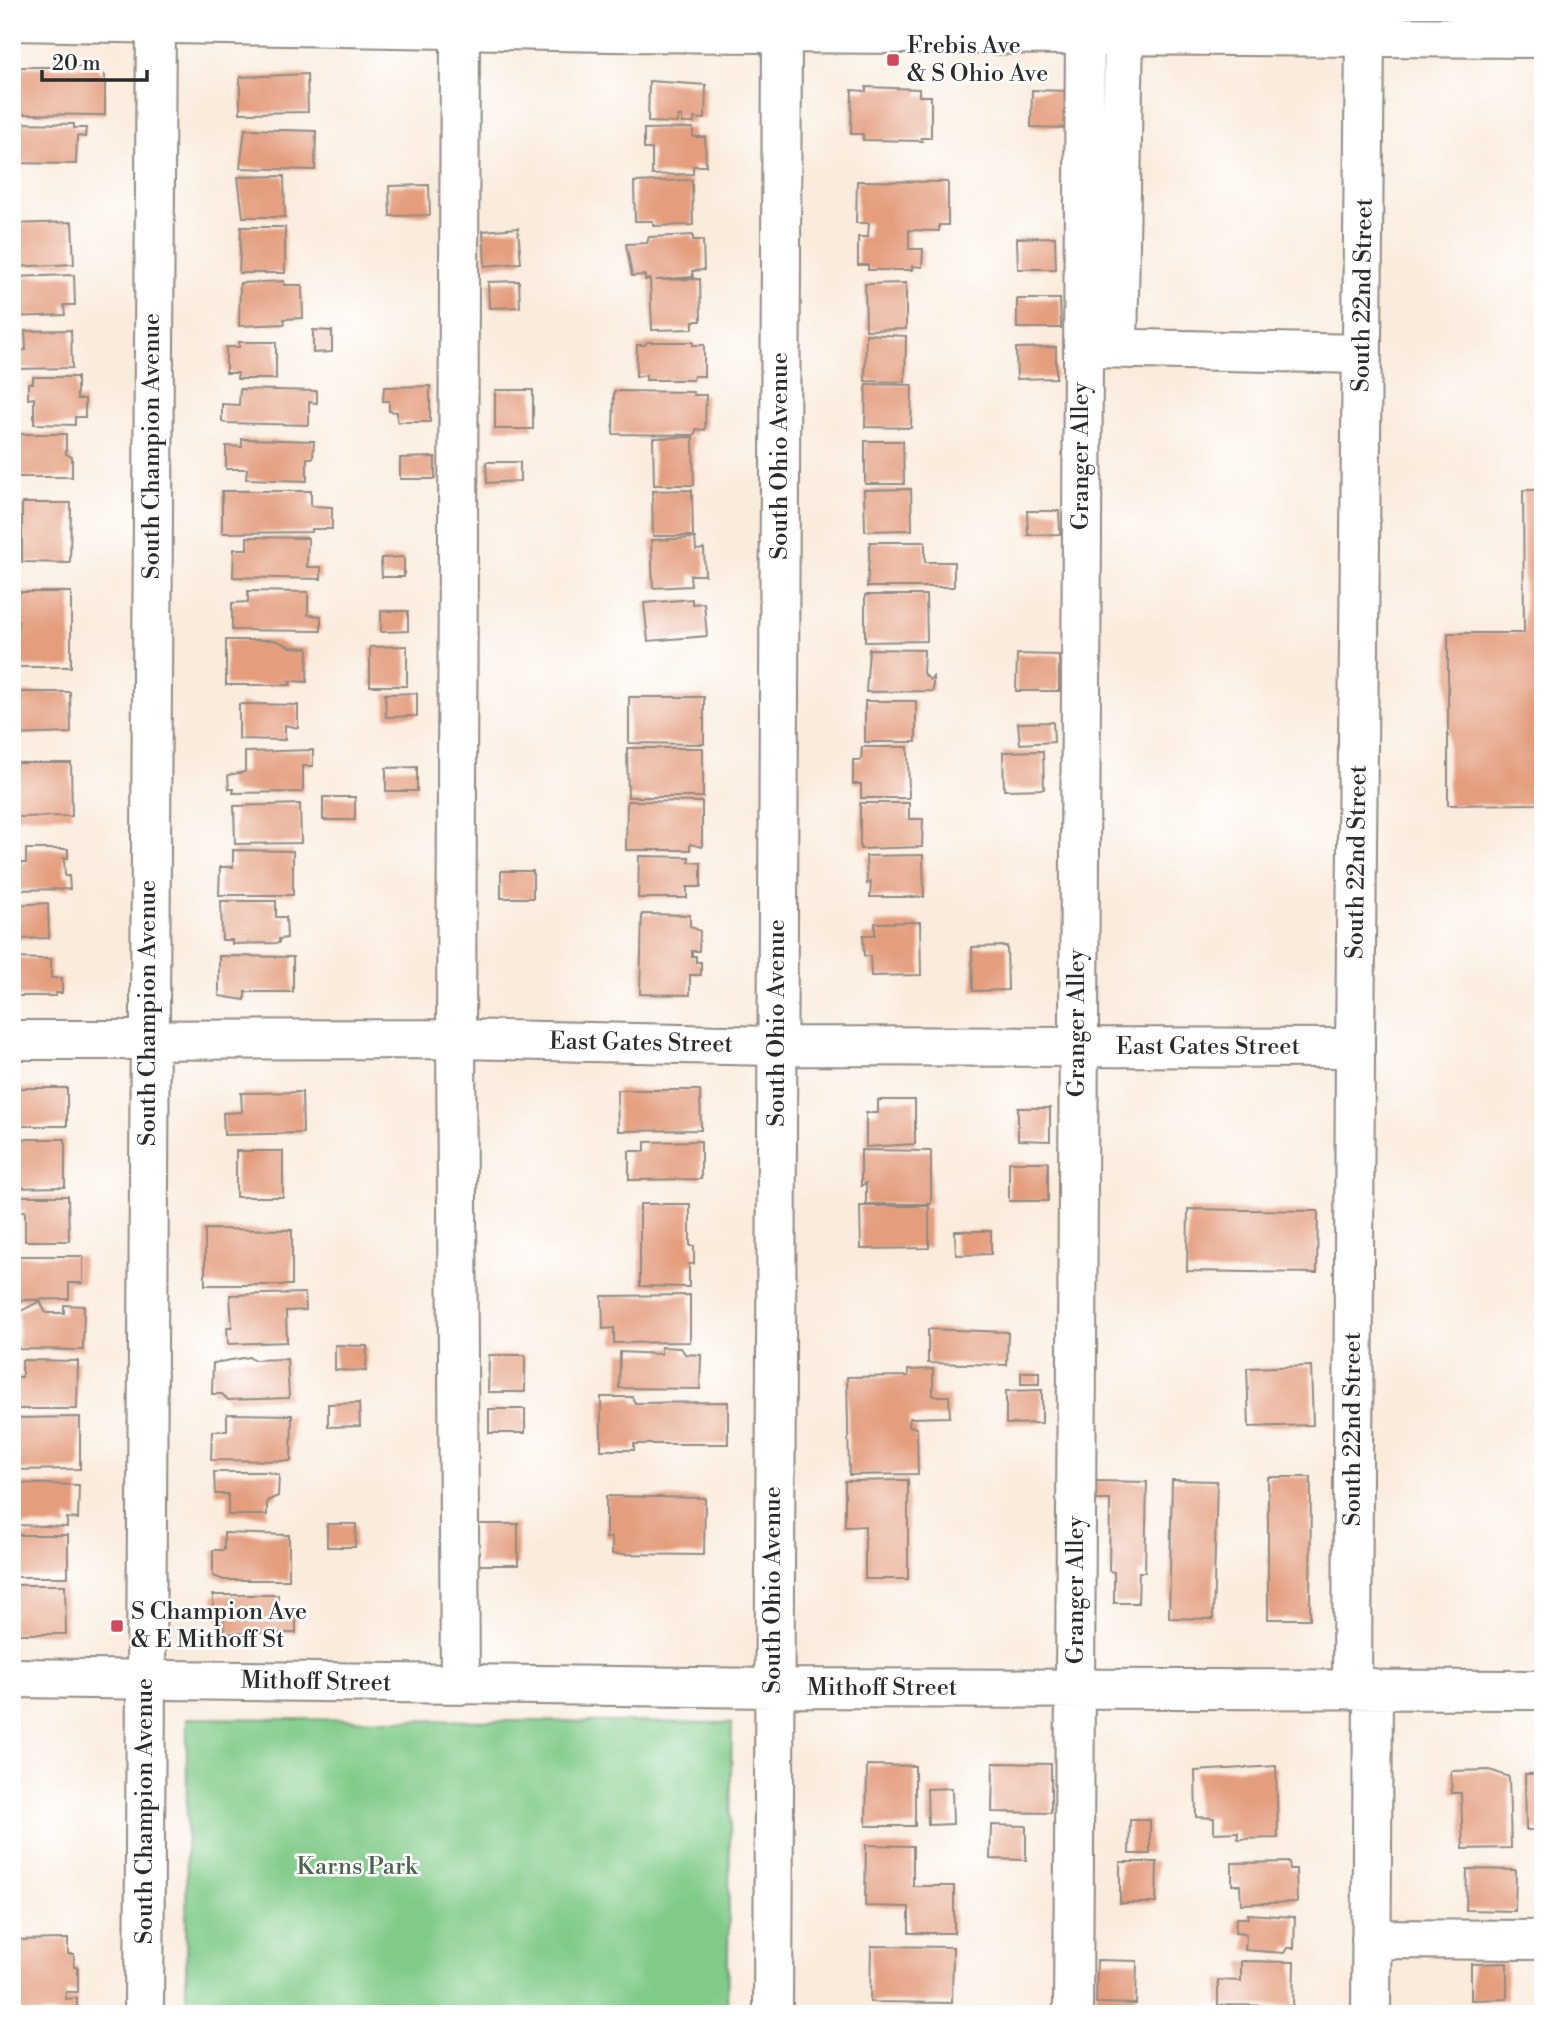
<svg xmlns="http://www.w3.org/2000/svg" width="1555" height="2026" font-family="'Libre Bodoni',serif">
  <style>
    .green { fill: #80cb88; stroke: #567b5a; stroke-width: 2 }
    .building { fill: #e49e7e }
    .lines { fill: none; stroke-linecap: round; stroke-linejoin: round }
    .minor-casing { stroke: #928c84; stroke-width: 42 }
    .major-casing { stroke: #928c84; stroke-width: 42 }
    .minor { stroke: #fff; stroke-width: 38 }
    .major { stroke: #fff; stroke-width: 38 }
    .poi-dot { fill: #d1495b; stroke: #fff; stroke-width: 2.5 }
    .labels { text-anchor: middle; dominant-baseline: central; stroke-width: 5; stroke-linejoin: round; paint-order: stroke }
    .poi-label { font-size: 24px; fill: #2b2b2b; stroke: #fff; text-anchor: start }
    .street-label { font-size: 24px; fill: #2b2b2b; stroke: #fff }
    .park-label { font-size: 24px; fill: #49634c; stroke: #fff }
  </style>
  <rect width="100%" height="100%" fill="#fff"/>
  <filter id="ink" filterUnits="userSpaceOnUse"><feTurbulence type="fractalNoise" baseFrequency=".0143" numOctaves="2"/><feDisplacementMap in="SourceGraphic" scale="14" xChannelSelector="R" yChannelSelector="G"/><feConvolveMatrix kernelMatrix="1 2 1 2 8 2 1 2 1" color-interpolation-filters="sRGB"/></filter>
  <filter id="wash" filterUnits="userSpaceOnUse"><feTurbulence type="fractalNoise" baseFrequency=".00686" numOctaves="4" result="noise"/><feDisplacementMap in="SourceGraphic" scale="28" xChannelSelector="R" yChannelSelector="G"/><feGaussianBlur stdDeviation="1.57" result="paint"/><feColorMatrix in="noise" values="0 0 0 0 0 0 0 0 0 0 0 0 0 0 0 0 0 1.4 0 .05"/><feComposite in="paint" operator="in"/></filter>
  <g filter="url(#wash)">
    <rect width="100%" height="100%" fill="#faecdd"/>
    <path class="green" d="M187,1718L732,1723L727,2014H186Z"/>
    <g id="blocks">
      <path class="building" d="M12,67H96L105,76V115L12,114Z
        M307,74L308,112L240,113V77Z
        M649,81L706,85L705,119L694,118V123H682V116L678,117V123L648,122Z
        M866,87L919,89V96H931V138H921L922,141L863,140V134H851L852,90L866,91Z
        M1032,90L1069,91V128L1031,127Z
        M12,123L74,124V128H86L85,137L77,136L76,164L12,163Z
        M693,128V137H705L706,166H693V174L652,175V149H644V129Z
        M245,129L316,131L315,170L240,168Z
        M284,176L285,217H243L238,177Z
        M692,180L693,225L653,226V221H635L634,182Z
        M857,181L948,182V225H939V231L909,230V249H923L922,267L912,266V270H868V265H858V237H868L869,223H856Z
        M429,185L430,215L390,216L389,186Z
        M72,222L74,264L12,267V224Z
        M241,227H285V273H239Z
        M518,228L521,263L485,266L483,231Z
        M693,235V240H703L704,270L692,271L693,277L656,280L700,279L701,321H693V329L652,330L650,279L645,280V275L632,276L626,244L647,243L649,237Z
        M1055,237L1056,269H1018L1017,238Z
        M74,275L75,305H64L65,315L12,317V277Z
        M284,281V285H302L303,318L284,319L285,324L239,326L240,283Z
        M519,281L520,307L489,308L488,282Z
        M906,283V329L866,330L865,284Z
        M1017,299H1060L1061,328H1017Z
        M71,330L72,368L16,369L15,350H26L25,331Z
        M313,330L332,331V352L313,353Z
        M866,334L906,336L905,382L865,381Z
        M239,342H276V379H237L238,373H226V347H239Z
        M647,342H693V345H704V376H694L693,380H646V375L636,377L637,345H645Z
        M1056,347V378L1017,379L1016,348Z
        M33,377H77V399H85V417H75V425L34,424V398L28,399V383H33Z
        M866,384L912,385L911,428L865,427Z
        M430,386V422H397V412L389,411V401H383L384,387Z
        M240,389L317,391V403L309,402V425L226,423L222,421V404L239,405Z
        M495,390H533V429H495Z
        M614,391L693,392L694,395H706L705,430L696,429L695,435L613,434Z
        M12,434H66V454L72,457V477H12Z
        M693,437L694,485H654L653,438Z
        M242,439L314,441L313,458H307V481L246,479L247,469H226V446L242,447Z
        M865,441H903L904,484H865Z
        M435,457V479H400V458Z
        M486,462H520V481L487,483Z
        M911,489L912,530L865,531L864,490Z
        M692,490L693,536H653L652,491Z
        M1523,490H1543V804L1448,805V633H1524Z
        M222,491H311V506L332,507V529H312V532L222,533Z
        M22,503H71L70,563L22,562Z
        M1027,511H1059L1060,534L1028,535Z
        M247,537L308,538L307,567H321V579L233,577L234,549H247Z
        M695,538L696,550L704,549L705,575H690L691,586L653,588L651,540Z
        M870,542H925V562H954V587H867Z
        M404,557V577H382L381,558Z
        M248,591L308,592V615L321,616V631L232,630V603L248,602Z
        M12,592H71V667H17L18,621H12Z
        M865,595H926L927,641L865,642Z
        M692,599V604L704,603L707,636L648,641L644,603Z
        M381,611H408V631L381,632Z
        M226,640H275L291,647L308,648L307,682L289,681L291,685H226Z
        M407,646V686H370V647Z
        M869,649L924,650L923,673L930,680L933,677V691L866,692Z
        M1017,654L1059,655V691H1016Z
        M12,692H70L71,733L12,735Z
        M417,693V716L386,717L385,694Z
        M629,697H704V744L629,743Z
        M865,701H916V742H865Z
        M239,704L298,705V728L285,725V740L239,739Z
        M1053,722L1054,742L1020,744L1018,723Z
        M862,747H908L909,798H861V784H853V760H861Z
        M627,748H703V797H628Z
        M313,750V766H303V792L233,793L234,789H229L228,775L245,772V752Z
        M1043,751L1044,789L1004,790L1003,752Z
        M12,763H71L72,816L13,817Z
        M417,767V791H386V768Z
        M323,797H355V820H323Z
        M627,801L702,802V847L690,844V850H626Z
        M860,803H909V819H923L922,847L860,849Z
        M300,804L301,843L235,844L234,806Z
        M26,849H68V858H64L65,876H69L70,889L12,890V863H26Z
        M233,850L293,851V895H219L220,867H233Z
        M923,855L924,897H870L871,882L867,884L866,856Z
        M639,856L689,857V862L701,863V887H687V898H638Z
        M501,871H533V898H501Z
        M221,901H276V917H286L287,938L279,939V943L232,944V940H222Z
        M48,903L49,938L12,939V905Z
        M642,914L690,915V926L700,931L699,951H692V956H696V962H701V975H690V995L640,994Z
        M920,922L921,975L871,976L870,956H864L863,935H875V923Z
        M1007,946L1008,990L973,991L972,947Z
        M219,956L293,957V992H245V1000L219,996Z
        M12,958L51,959V978H62V993H56V996H12Z
        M12,1088H67V1126H13Z
        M617,1090H700L701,1130L618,1131Z
        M302,1092L303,1133L224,1135L223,1113L242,1112L241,1093Z
        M878,1100H915V1144L866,1147V1113H878Z
        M1018,1108H1050V1141L1018,1140Z
        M12,1139H65V1187L12,1188Z
        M701,1141V1179L629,1180V1151H645V1142Z
        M861,1150L931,1151V1204H866V1183L861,1186Z
        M236,1151H283V1197H236Z
        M1009,1162H1048V1201H1009Z
        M14,1196H68L69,1241H25V1211H14Z
        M640,1204H690V1246H694V1264H689V1287L640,1286Z
        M860,1206H929V1248L861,1249Z
        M1188,1209L1318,1211L1317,1273L1187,1271Z
        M205,1229L292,1230V1285H205Z
        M955,1231H991V1254L956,1255Z
        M12,1256H83V1283H69V1299L12,1300Z
        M305,1293L306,1310L286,1311L287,1342L228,1344L227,1327H232L230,1295Z
        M690,1295V1342L614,1343V1328L603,1329L602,1296Z
        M40,1301L46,1313H64V1305L84,1306L83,1350L18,1349L19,1312Z
        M928,1329L1008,1332L1007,1365L928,1363Z
        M335,1345L367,1346L366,1371L335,1370Z
        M661,1347L681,1348L685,1354L701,1355L700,1389L619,1388L620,1352L661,1354Z
        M489,1355H525V1392H488Z
        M249,1357L253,1360L287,1359L289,1398L228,1400L222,1394H212L213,1363Z
        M22,1360L78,1361L77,1409H12V1377H22Z
        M1311,1366L1313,1425L1249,1427L1247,1368Z
        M933,1369V1396H949L950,1417L910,1418L909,1426L917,1428L918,1474L849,1475L847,1377L908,1376V1370Z
        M1021,1372H1039V1384H1021Z
        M1042,1390V1423L1006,1424V1391Z
        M601,1397H632L635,1403L728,1402V1444H634V1450H601Z
        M359,1403L360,1426L328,1427V1404Z
        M489,1409H525V1433H489Z
        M227,1414L292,1415L291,1461L211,1460L212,1431H227Z
        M80,1417V1469L12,1470V1418Z
        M214,1472H267L279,1475L278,1496L267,1501V1515H228V1494H215Z
        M1268,1477H1311L1310,1619H1268Z
        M908,1480V1579H865V1526L845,1527V1481Z
        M1172,1480L1217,1481L1213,1619L1169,1618Z
        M1094,1481L1147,1482L1145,1572H1139L1138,1603H1114V1572L1109,1571L1110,1500H1093Z
        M12,1483L79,1485L78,1519L67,1518V1527L19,1525L20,1503H12Z
        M606,1496L705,1498L704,1555L612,1554V1538H606Z
        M327,1524H356L355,1547H327Z
        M478,1524H518V1565H478Z
        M224,1533L289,1535V1580H224L213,1576V1550H224Z
        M12,1535H68V1577H13Z
        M12,1585H65L66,1634H12Z
        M213,1595H278V1614L296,1613V1633H224L223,1611L213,1619Z
        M1538,1754H1543V1830H1526L1525,1774H1538Z
        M993,1763L1051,1764V1813L992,1812Z
        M867,1765L915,1766V1826H866Z
        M1276,1766L1278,1838L1238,1839V1832L1214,1833V1818L1196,1817L1195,1771Z
        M1490,1770L1509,1777L1511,1848L1463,1849L1461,1793H1452L1451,1771Z
        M952,1788L953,1824L928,1825L927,1789Z
        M1130,1820H1150V1854H1129Z
        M991,1825L1026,1826V1860L990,1859Z
        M866,1845L913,1846V1886H954V1933H909V1907L865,1906Z
        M1120,1862H1157L1156,1903H1120Z
        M1289,1862L1290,1869H1296L1297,1902L1241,1904L1240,1885H1232V1863Z
        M1467,1869L1516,1870L1515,1911L1466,1910Z
        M1248,1914L1295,1917L1294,1948H1287L1284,1953L1245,1950L1246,1934L1235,1933L1236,1918H1248Z
        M68,1939V1954H74V1967H78V1992H66V1999L77,1998V2014H12V1940Z
        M871,1946L953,1947L952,2003L870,2002Z
        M1097,1960L1137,1961L1136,2004L1096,2003Z
        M1241,1961L1294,1962L1293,2006L1218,2005V1980L1241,1981Z
        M1507,1963V1999L1471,2000V1964Z"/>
    </g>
  </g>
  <g filter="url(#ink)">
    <use href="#blocks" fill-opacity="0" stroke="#928c84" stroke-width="2"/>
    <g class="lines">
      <defs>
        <path id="minor" d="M1095,348L1362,354
          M1118,348L1124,33
          M12,1040L456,1039L777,1046L1355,1048
          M12,1678L773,1688L1543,1690
          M460,1685L456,1039L460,29
          M1352,1689L1355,1048L1365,35
          M1371,1939L1543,1940
          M144,2014L156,12
          M773,2014L782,31
          M1073,2014L1085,33
          M1371,2014L1373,1688"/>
        <path id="major" d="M12,21L611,32L1543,38"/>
      </defs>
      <use href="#minor" class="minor-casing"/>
      <use href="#major" class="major-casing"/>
      <use href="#minor" class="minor"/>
      <use href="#major" class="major"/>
    </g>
  </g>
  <g class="poi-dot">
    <rect x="886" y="53" width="14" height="14" rx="3.5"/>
    <rect x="110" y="1619" width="14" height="14" rx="3.5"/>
  </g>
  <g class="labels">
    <g class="poi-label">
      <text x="907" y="46">Frebis Ave<tspan x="907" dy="28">&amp; S Ohio Ave</tspan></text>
      <text x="131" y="1612">S Champion Ave<tspan x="131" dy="28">&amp; E Mithoff St</tspan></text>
    </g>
    <g class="street-label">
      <text transform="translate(1363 295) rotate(-89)">South 22nd Street</text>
      <text transform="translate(152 446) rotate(-90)">South Champion Avenue</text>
      <text transform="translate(780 456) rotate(-90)">South Ohio Avenue</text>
      <text transform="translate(1081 456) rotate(-90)">Granger Alley</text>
      <text transform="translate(1357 862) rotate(-89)">South 22nd Street</text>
      <text transform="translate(148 1013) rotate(-90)">South Champion Avenue</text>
      <text transform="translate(777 1023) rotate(-90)">South Ohio Avenue</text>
      <text transform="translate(1077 1023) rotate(-90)">Granger Alley</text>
      <text transform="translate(641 1043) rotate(1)">East Gates Street</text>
      <text x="1208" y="1047">East Gates Street</text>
      <text transform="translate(1353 1429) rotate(-90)">South 22nd Street</text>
      <text transform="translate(773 1590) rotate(-90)">South Ohio Avenue</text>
      <text transform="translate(1076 1590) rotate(-90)">Granger Alley</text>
      <text transform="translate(316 1682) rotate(1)">Mithoff Street</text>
      <text x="882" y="1688">Mithoff Street</text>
      <text transform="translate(145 1811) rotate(-90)">South Champion Avenue</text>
    </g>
    <g class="park-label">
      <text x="357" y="1867">Karns Park</text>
    </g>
  </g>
  <rect width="1555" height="2026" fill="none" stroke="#fff" stroke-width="42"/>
  <path d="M42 70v10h105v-10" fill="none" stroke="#2b2b2b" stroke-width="3.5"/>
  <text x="52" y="70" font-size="21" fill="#2b2b2b" stroke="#ffffff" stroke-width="5" paint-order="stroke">20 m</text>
</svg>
